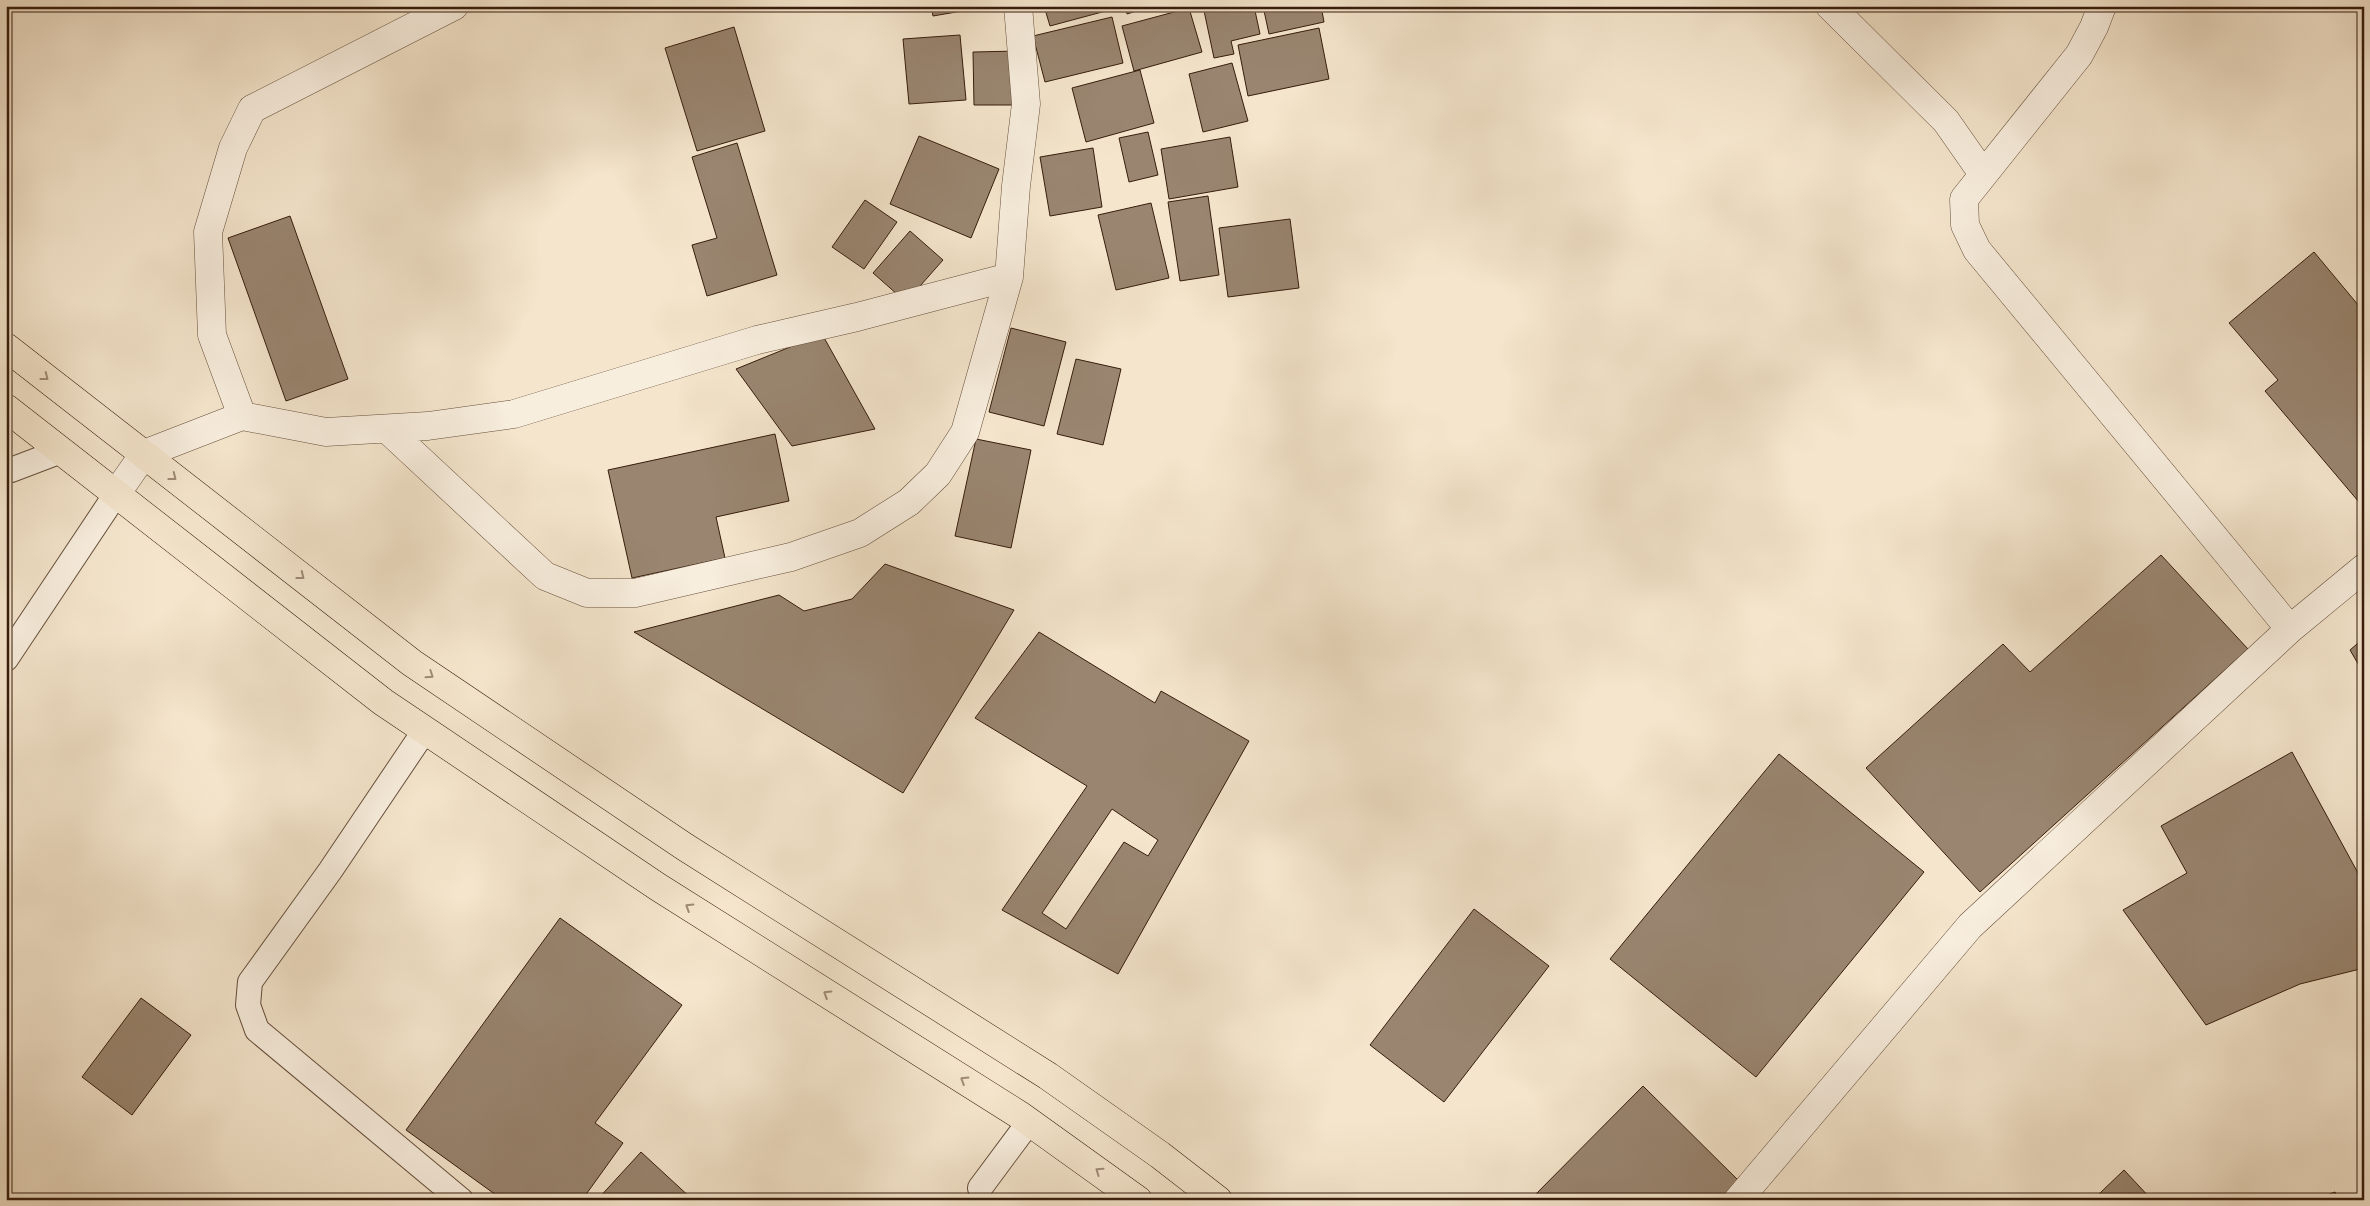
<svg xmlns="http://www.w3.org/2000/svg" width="2370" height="1206" font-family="'EB Garamond',serif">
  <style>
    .building { fill: #998570; stroke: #371d0c; fill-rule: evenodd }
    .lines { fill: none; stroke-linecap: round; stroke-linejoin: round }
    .service-casing { stroke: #664f3c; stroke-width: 26 }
    .minor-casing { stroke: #664f3c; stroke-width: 29 }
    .trunk-casing { stroke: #371d0c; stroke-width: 29 }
    .service { stroke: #f8eede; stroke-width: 24 }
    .minor { stroke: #f8eede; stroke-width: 28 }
    .trunk { stroke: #f4e5cc; stroke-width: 28 }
    .oneway { stroke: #9f8b76 }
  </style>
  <rect width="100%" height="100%" fill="#f4e5cc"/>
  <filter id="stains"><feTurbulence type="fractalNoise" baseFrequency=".004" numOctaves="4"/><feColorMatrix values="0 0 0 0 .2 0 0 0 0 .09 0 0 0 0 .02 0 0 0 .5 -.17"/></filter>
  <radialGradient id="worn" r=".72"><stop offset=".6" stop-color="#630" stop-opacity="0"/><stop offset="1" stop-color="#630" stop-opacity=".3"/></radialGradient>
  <path class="building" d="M931,6H985V7L933,16Z
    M1044,6H1116L1117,8L1050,26Z
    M1125,6H1152L1127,14Z
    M1203,6H1254L1260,34L1231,41L1234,54L1214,58Z
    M1263,6H1321L1324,22L1269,34Z
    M1189,8L1202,52L1134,71L1122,26Z
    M1112,17L1123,63L1045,82L1033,36Z
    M734,27L765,131L697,151L665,48Z
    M1319,28L1329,79L1248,96L1238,45Z
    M960,35L966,100L909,104L903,39Z
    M1018,51L1019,105H974L973,52Z
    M1232,63L1248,121L1203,132L1189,74Z
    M1140,70L1154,123L1086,142L1072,88Z
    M1148,132L1158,175L1129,182L1119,138Z
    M919,136L999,169L971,238L890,204Z
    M1230,137L1238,187L1169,199L1161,149Z
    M737,143L777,275L707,296L692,245L717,238L692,157Z
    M1093,148L1102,207L1050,216L1040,157Z
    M1208,196L1219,275L1180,281L1168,202Z
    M865,200L897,222L864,269L832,247Z
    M1151,203L1169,278L1116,290L1098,215Z
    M290,216L348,379L286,401L228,238Z
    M1290,219L1299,288L1228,297L1219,228Z
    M910,231L943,260L906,302L873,273Z
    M2314,252L2364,312V508L2265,391L2278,380L2229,323Z
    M1011,328L1066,342L1044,426L989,412Z
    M822,334L875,429L792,446L736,369Z
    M1076,359L1121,369L1103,445L1057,434Z
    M775,434L789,501L716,517L725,558L632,578L608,470Z
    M976,439L1031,450L1011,548L955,536Z
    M2161,555L2248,649L1980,892L1866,768L2003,644L2030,672Z
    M885,564L1014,610L903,793L634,632L779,595L804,611L852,599Z
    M1039,632L1155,703L1161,691L1249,741L1118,974L1002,910L1087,786L975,718ZM1112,809L1158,840L1148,856L1124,842L1066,929L1042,913Z
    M2364,638V674L2350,650Z
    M2292,752L2364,884V968L2300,984L2206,1025L2123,910L2187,873L2161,826Z
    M1779,754L1924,872L1756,1077L1610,959Z
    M1474,909L1549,966L1444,1102L1370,1045Z
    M560,918L682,1005L595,1123L623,1143L582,1200H503L406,1130Z
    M141,998L191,1035L132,1115L82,1077Z
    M1643,1086L1742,1184L1726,1200H1530Z
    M641,1152L693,1200H597Z
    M2124,1170L2152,1200H2102L2098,1195Z
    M2335,1192L2338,1200H2314Z"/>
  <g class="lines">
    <defs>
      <path id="service" d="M6,469L11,470L61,451
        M6,659L116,494
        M425,730L330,871L250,982L248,1005L257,1030L461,1200
        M980,1188L1029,1122"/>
      <path id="minor" d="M1830,6L1946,121L1983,174
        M2102,6L2094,27L2079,55L1964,199L1965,225L1977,250L2290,629
        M242,416L212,335L208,232L233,148L252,109L454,6
        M387,429L545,576L587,593H635L791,557L860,533L909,502L938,474L965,432L1009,277
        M116,494L144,454L242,416L326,432L428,426L514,414L757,340L857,317L1009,277L1016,186L1026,104L1018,6
        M1738,1200L1970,926L2290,629L2364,568"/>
      <path id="trunk" d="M6,347L412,663L685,847L1048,1076L1160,1155L1218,1200
        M6,408L383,702L658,887L1021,1116L1138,1200"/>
    </defs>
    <use href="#service" class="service-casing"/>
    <use href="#minor" class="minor-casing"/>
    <use href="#trunk" class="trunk-casing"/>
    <use href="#service" class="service"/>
    <use href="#minor" class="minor"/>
    <use href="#trunk" class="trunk"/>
  </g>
  <defs><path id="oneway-chevron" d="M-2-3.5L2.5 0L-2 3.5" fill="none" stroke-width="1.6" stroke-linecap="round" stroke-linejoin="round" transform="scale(1.25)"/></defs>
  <g class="oneway">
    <use href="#oneway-chevron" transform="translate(45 377) rotate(38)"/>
    <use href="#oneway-chevron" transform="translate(173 477) rotate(38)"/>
    <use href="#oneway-chevron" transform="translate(301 576) rotate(38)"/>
    <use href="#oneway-chevron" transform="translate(430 675) rotate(34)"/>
    <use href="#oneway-chevron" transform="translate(689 907) rotate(-148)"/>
    <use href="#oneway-chevron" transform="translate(827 994) rotate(-148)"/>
    <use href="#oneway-chevron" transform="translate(964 1080) rotate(-148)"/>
    <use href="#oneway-chevron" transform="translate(1099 1171) rotate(-145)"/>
  </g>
  <rect width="2370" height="1206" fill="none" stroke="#f4e5cc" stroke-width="25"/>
  <rect x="8" y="8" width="2355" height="1191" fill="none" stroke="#371d0c" stroke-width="2.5"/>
  <rect x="12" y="12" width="2345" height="1181" fill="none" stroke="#371d0c"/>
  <rect width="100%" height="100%" filter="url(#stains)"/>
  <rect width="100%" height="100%" fill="url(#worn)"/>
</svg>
